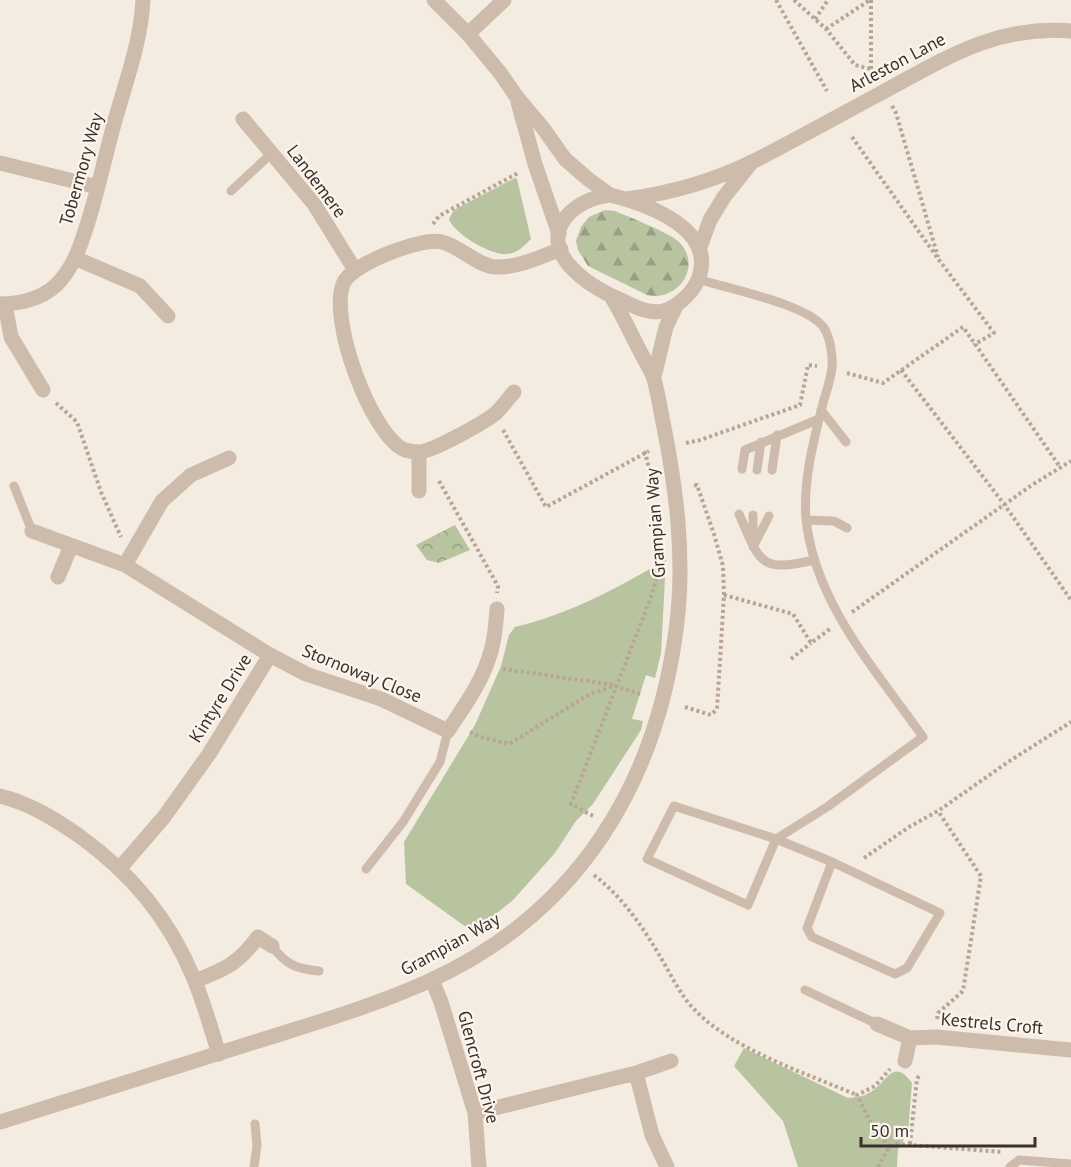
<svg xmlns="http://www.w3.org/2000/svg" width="1071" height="1167" font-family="'PT Sans',sans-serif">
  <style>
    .green { fill: #b8c4a0 }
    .forest { fill: url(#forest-firs) }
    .park { fill: url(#park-crowns) }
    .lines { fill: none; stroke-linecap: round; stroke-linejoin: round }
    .path { stroke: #b9a596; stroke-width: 4; stroke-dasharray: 3 3; stroke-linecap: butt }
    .service { stroke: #cdbbac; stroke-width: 9 }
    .minor { stroke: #cdbbac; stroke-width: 15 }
    .tertiary { stroke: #cdbbac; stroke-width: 15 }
    .labels { text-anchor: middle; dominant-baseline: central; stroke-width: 4.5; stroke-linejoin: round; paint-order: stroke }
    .street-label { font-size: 18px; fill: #3b302b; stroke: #fbf5ee }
  </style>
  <defs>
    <pattern id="forest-firs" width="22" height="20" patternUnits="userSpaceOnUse" patternTransform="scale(1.5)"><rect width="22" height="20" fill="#b8c4a0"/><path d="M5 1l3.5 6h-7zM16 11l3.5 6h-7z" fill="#97a083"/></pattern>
    <pattern id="park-crowns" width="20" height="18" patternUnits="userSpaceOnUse" patternTransform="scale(1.5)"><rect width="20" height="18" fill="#b8c4a0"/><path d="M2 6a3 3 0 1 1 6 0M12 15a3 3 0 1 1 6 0" fill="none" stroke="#97a083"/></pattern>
  </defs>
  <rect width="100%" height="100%" fill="#f4ebe1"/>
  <path class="green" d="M515,178L517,179L531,239C524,246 518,253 507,254C492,256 454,234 449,219L454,210Z
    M666,559L661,653L655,678L646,675L632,719L643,721L641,730L593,804L576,821L555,853L513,900L473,932L406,884L404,842L475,725L501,666L509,635L515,627C569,614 619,588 666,559Z
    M744,1048L848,1098C854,1097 862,1097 867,1094C886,1086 892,1055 912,1083L908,1133L898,1149L897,1167H798L783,1121L734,1066Z"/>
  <path class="forest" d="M605,210L615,211C629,217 670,233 679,242C703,266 678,302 647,295L588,266L578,250L576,241L581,227L589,217Z"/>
  <path class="park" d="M455,525L470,550L439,563L427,560L416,545Z"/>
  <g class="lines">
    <path class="path" d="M776,0L827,91
      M794,0L826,29L855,65L871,69L875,76
      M871,0V69
      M815,19L828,0
      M826,29L870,0
      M892,106L896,113L938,257
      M852,137L939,260L994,333L975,344L1060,467
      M433,224L439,216L518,173
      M901,370L1004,504L1071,600
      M847,373L883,383L963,327L975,344
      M56,403L77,422L101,492L121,537
      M503,430L546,507L649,451
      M686,443L700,440L800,405L808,365L817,366
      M645,451L651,478
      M439,481L498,586L497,593
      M724,595L793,614L811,643L830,629
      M852,612L1032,485L1071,461
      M791,659L811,643
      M503,669L615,685
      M685,707L711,715L717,709L724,595L723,566L714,534L697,485L691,486
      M470,732L481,737L509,744L590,694L615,686L640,694
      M593,816L571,804L651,597L660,568
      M864,858L909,827L938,811L1008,762L1071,722
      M594,875C621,896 641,924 658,953C669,971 678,991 692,1007C730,1049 805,1073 857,1095
      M937,1019L938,1013L963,991L981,876L938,811
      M910,1144L917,1079L920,1074
      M889,1147L870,1121L857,1095L875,1086L890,1069
      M878,1167L889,1147L898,1144L1003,1152"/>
    <path class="service" d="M231,191L272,153
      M698,279C728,289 808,304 824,328C830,337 833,356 832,367C831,380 825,395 822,407C813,443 803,482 806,519C815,604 876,670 923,737L827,807L776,839L748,905L647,859L674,806L776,839L832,862L940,913L907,968L895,974L812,937L807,928L832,862
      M821,410L846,442
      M742,469L745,450L819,419
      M757,470L761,442
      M772,470L777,435
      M14,486L32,531
      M739,514C760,562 759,573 814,560
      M806,520L834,521L847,528
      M753,542V515
      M753,547L769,516
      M366,869L403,822L440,762L448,731
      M272,946C286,965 297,969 319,971
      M805,990L877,1024
      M254,1167L257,1146L255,1124
      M1010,1167L1019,1160L1071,1164"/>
    <path class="minor" d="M468,34L504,0
      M243,119L314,204L355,270
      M0,163L98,187
      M75,258L140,286L168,316
      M0,304C19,304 41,299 55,286C63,279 72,265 76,256C93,214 102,168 114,124C125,84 141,42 143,0
      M5,304L11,337L43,390
      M514,392C508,399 502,407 496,413C485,422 432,452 419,452C415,452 409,451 405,450C371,436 327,316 344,282C354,263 422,237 442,242C461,247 476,265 495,267C518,268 540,257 561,249
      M419,452V491
      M32,531L125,565L270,655L306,674L381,699L448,731C465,705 483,681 491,651C495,638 496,623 497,609
      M125,565L162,501L191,475L229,458
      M58,577L71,546
      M0,796C29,803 53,818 78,835C131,873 169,918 194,979C204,1003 211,1029 219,1054
      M120,868L164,817L209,754L270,655
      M432,980L441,1002L475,1113L479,1167
      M195,981C225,969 238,964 258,937L272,946
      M877,1024L910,1038
      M905,1061L910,1038L936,1037L1071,1050
      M636,1073L652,1135L667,1167
      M475,1113L636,1073L671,1061"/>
    <path class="tertiary" d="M434,0L468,34L501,74L516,96L543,128L565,159L588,179L610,195
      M518,102L535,164L559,234
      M610,195C647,204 721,230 697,282C691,294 676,308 663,311C649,314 635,307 623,301C604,293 584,282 570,266C539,231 573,199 610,195Z
      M627,199C671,193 714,181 754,161C797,139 840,115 883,92C946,58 996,25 1071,31
      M699,250L710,220L724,197L751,163
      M654,377L666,327L677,304
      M0,1122C86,1095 172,1068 258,1041C315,1023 374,1006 429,981C579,913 658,782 677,622C685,555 676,487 663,422C660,408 658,393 654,379C651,369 644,360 640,351C630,332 622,314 611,296"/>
  </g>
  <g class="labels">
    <g class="street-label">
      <text transform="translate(897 62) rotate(-28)">Arleston Lane</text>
      <text transform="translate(81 169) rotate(-74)">Tobermory Way</text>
      <text transform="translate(317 181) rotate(53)">Landemere</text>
      <text transform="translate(655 523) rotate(-94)">Grampian Way</text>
      <text transform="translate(362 673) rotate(22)">Stornoway Close</text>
      <text transform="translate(220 698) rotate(-58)">Kintyre Drive</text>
      <text transform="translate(450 944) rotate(-29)">Grampian Way</text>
      <text transform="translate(992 1023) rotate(5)">Kestrels Croft</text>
      <text transform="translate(479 1067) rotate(75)">Glencroft Drive</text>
    </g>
  </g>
  <path d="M861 1137v9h174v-9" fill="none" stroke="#3b302b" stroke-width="3"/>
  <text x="870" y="1137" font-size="18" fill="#3b302b" stroke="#fbf5ee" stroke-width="4.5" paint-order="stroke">50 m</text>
</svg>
